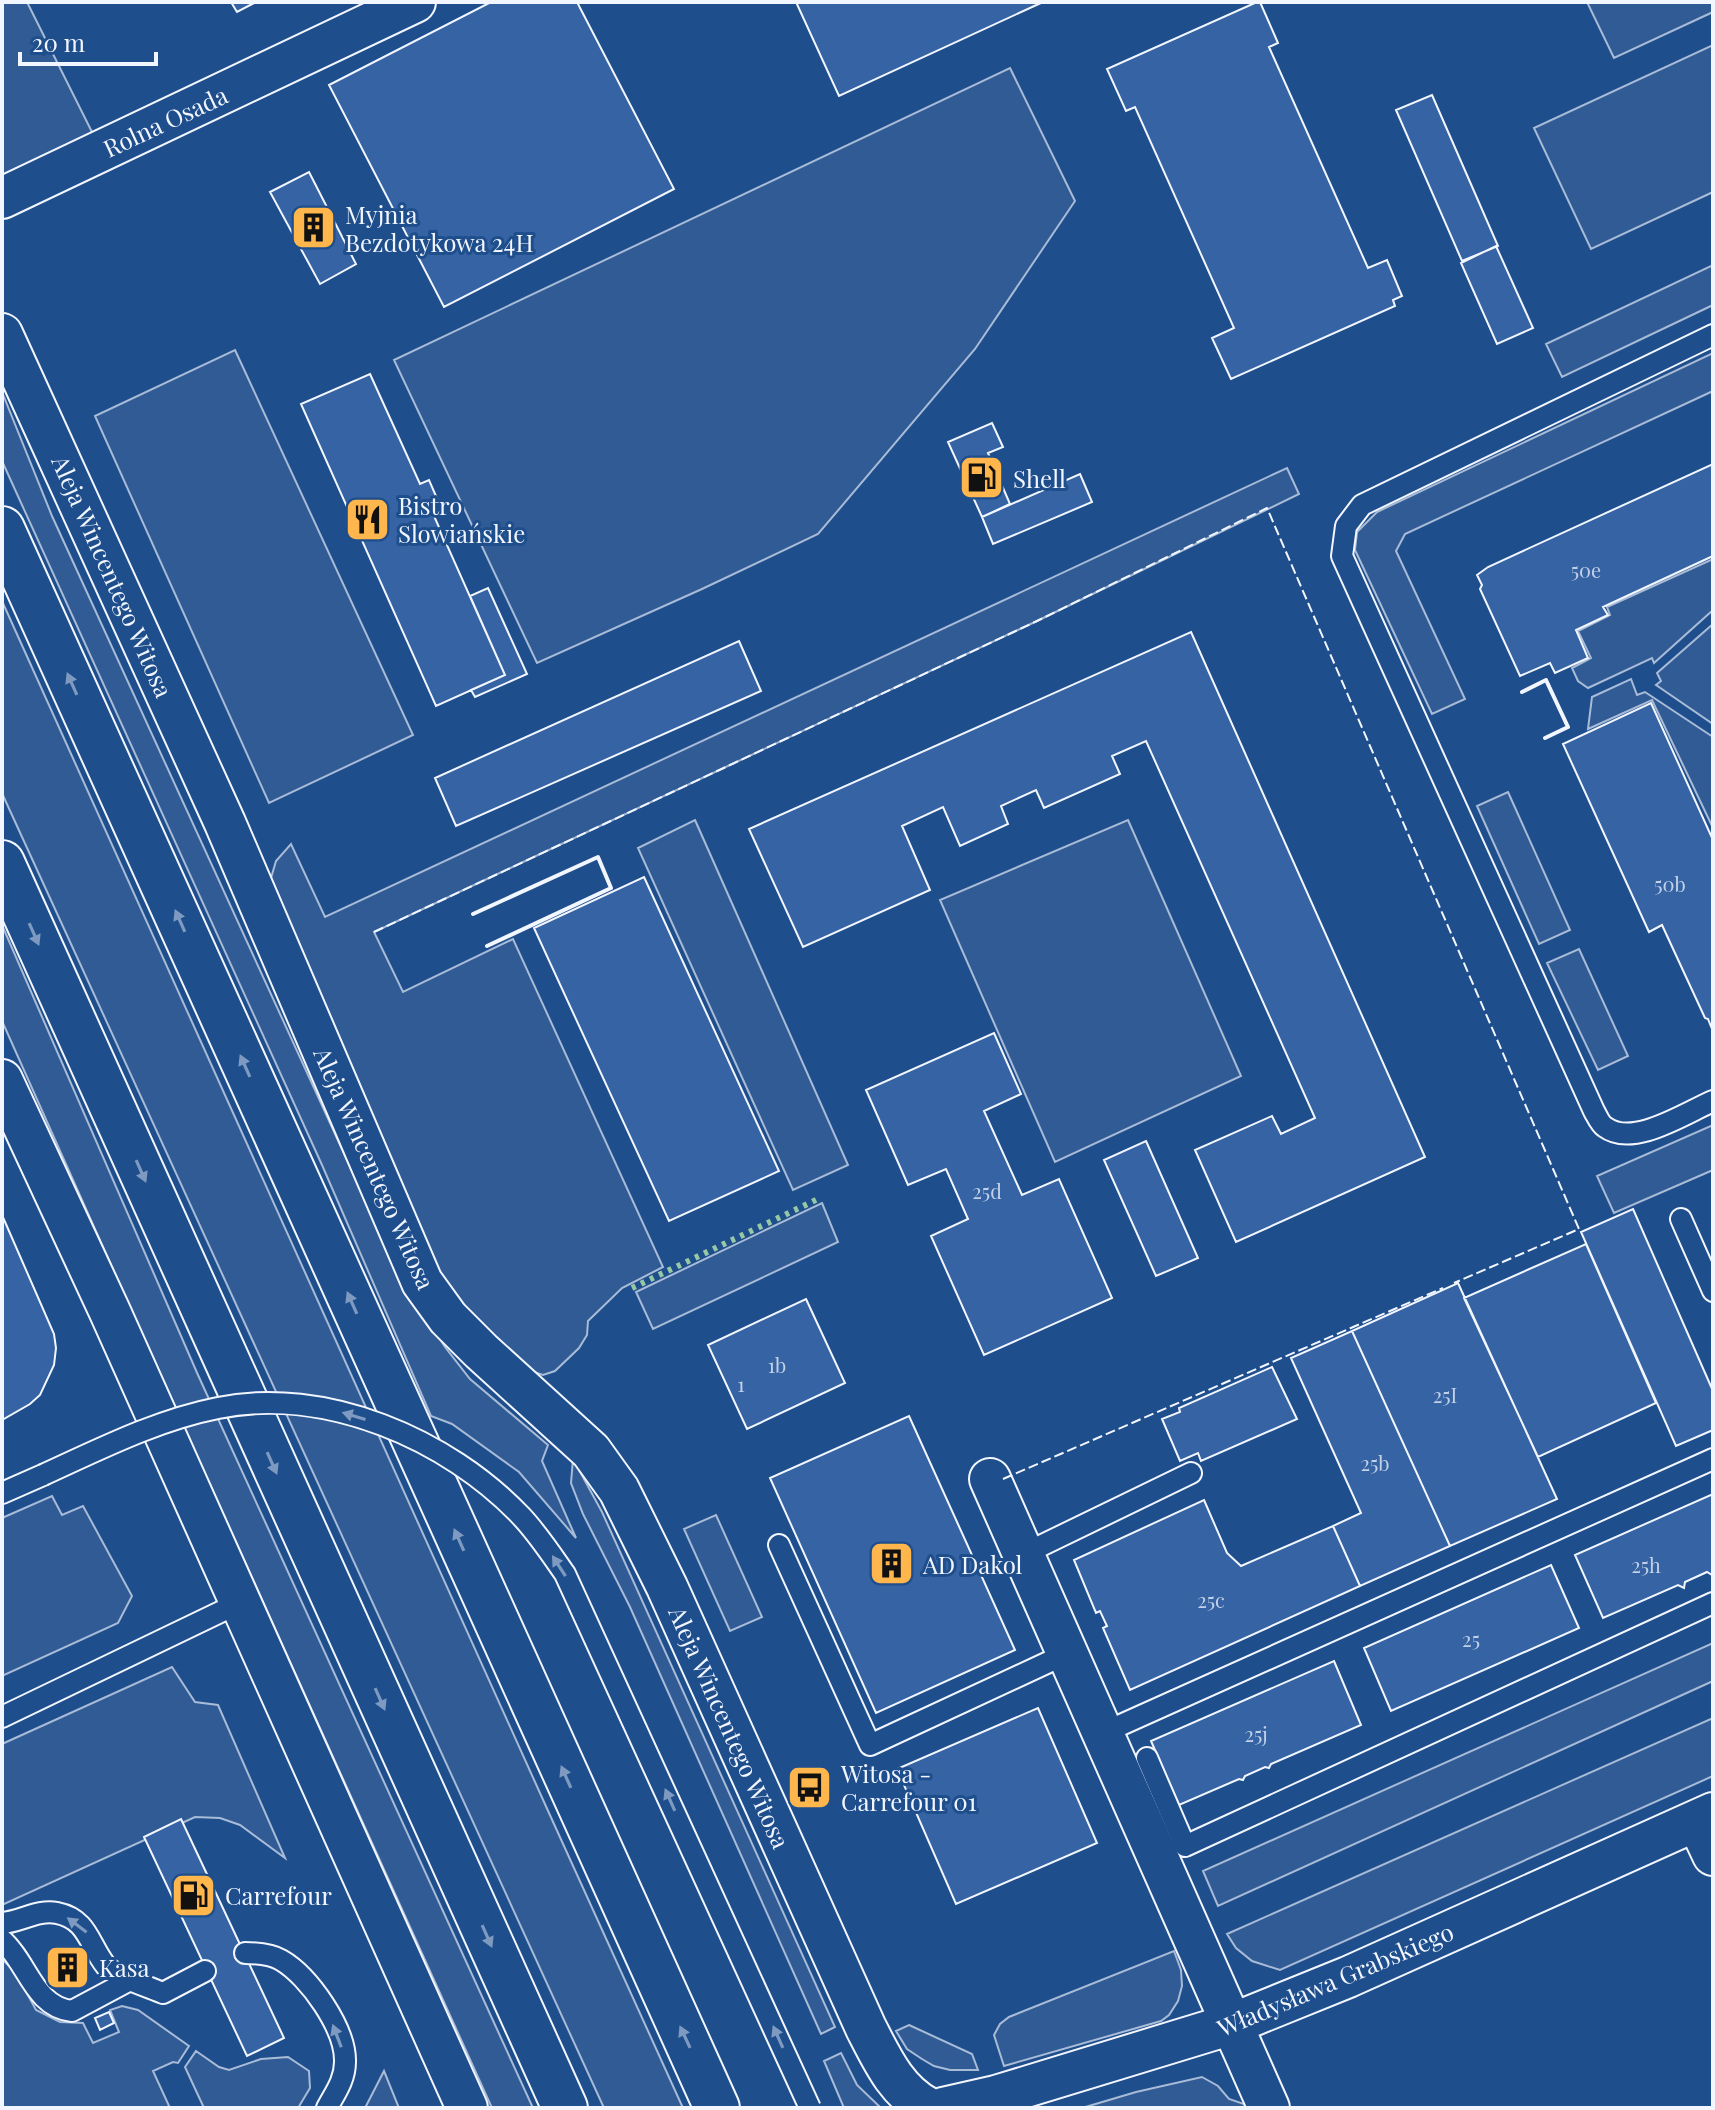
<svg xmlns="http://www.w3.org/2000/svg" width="1715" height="2110" font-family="'Playfair Display',serif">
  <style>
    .built { fill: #305b95; stroke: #a8bbd7; stroke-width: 2 }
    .building { fill: #3563a3; stroke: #f2f6ff; stroke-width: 2 }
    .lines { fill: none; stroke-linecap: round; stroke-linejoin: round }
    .lane-casing { stroke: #f2f6ff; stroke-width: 24 }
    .street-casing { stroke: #f2f6ff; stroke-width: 44 }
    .primary-casing { stroke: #f2f6ff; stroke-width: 48 }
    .lane { stroke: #1f4e8c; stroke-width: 20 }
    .street { stroke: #1f4e8c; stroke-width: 40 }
    .primary { stroke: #1f4e8c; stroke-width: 44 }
    .lane-bridge-casing { stroke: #f2f6ff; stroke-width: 24; stroke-linecap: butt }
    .lane-bridge { stroke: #1f4e8c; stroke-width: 20 }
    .hedge { stroke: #97c8a6; stroke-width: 6; stroke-dasharray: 4 6; stroke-linecap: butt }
    .fence { stroke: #f2f6ff; stroke-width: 2; stroke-dasharray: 10 4; stroke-linecap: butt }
    .wall { stroke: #f2f6ff; stroke-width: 4 }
    .oneway { fill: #7e9ac0 }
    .labels { text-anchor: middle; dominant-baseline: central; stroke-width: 6; stroke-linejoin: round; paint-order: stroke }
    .number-label { font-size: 20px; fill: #c3d1e8 }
    .street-label { font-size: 24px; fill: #f2f6ff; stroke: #1f4e8c }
    .poi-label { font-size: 24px; fill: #f2f6ff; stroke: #1f4e8c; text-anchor: start }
  </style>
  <rect width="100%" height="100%" fill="#1f4e8c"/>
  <path class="built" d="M2,2H27L96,140L2,182Z
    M1587,2H1713V12L1614,58Z
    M1713,45V192L1591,249L1534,128Z
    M1010,68L1075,201L975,349L818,534L702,589L537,663L394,360Z
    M1713,265V305L1562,377L1546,344Z
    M235,350L413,735L269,803L95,416Z
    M1713,353V391L1405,534L1396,551L1465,699L1432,714L1355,550L1357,532L1377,512Z
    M2,392L52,516L401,1278L445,1347L470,1379L548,1445L542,1461L576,1538L519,1472L452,1424L431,1416L322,1165L2,461Z
    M1287,468L1299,494L1037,621L374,932L403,992L513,939L663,1267L622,1288L588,1321L587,1335L579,1348L555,1371L543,1375L531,1371L460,1308L436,1271L271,878L276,861L291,844L325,917Z
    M1713,559V610L1654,663L1652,658L1588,688L1578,681L1572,668L1591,658L1578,631L1610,615L1607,607Z
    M2,601L549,1813L683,2108H604L6,802L2,793Z
    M1713,624V724L1656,685L1661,681L1657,673Z
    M1631,679L1637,695L1645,692L1713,737V828L1652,700L1588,729L1592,697Z
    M1508,792L1570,930L1539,944L1477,806Z
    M695,820L848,1165L793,1190L638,848Z
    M1128,820L1241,1076L1055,1162L940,900Z
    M2,925L198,1375L533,2108H492L166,1388L2,1021Z
    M1579,949L1628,1056L1598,1070L1547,963Z
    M1713,1125V1170L1614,1213L1597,1176Z
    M822,1203L838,1242L653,1329L636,1292Z
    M573,1459L602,1512L835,2027L821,2034L630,1607L583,1514L571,1483Z
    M52,1496L62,1515L83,1506L132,1596L118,1623L2,1676V1518Z
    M716,1515L762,1617L730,1631L684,1529Z
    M1713,1643V1681L1218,1906L1203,1871Z
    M172,1667L195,1702L218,1705L285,1858L240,1825L220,1818L195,1817L2,1905V1744Z
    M1713,1718V1776L1280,1970L1252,1961L1236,1948L1227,1934Z
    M1174,1951L1181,1970L1182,1986L1178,2001L1169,2015L1161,2021L1004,2066L994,2035L1000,2024L1009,2017Z
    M2,1959L16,1973L36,2010L60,2022L83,2023L93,2043L119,2032L110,2010L122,2006L138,2010L189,2046L178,2063L173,2062L153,2071L170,2108H2Z
    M909,2025L972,2054L978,2070H950L934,2066L922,2059L907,2049L896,2031Z
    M196,2051L219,2067L229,2070L261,2059L288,2057L309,2071L310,2088L298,2108H204L185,2067Z
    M841,2053L857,2085L881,2108H844L824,2061Z
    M384,2071L399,2108H365Z
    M1202,2077L1218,2086L1229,2099L1244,2104L1246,2108H1082L1136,2092Z"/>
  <path class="building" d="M231,2H256L237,12Z
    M491,2H577L674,189L444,307L329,85Z
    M796,2H1043L839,96Z
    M1257,2H1260L1278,43L1269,47L1368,268L1387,260L1402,296L1393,300L1395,306L1231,379L1212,338L1234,328L1135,107L1126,111L1107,69Z
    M1432,95L1498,246L1462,261L1396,110Z
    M309,172L356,264L320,284L270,192Z
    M1496,246L1533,328L1497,344L1461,263Z
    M370,374L420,484L429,480L439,503L430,507L505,675L436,706L301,404Z
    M992,423L1003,447L988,453L1010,504L982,517L948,442Z
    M1713,464V556L1603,607L1608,615L1576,630L1588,658L1555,673L1550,663L1520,676L1480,589L1482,585L1477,575L1488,567Z
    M1080,474L1092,502L993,544L982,517Z
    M488,588L527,674L475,697L471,690L505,675L470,596Z
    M1191,632L1425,1157L1236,1242L1195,1150L1272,1116L1281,1134L1315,1118L1146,741L1112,756L1120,774L1044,808L1036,790L1001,806L1008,824L960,846L943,807L902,826L930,890L803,947L749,829Z
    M739,641L761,691L456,826L435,778Z
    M1651,703L1713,840L1712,1029L1708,1019L1705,1018L1662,925L1649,932L1563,744Z
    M644,877L779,1171L669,1221L534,928Z
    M994,1033L1021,1094L984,1111L1022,1195L1059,1179L1112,1298L984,1355L931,1236L968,1219L946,1169L908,1185L866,1090Z
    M1146,1141L1198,1258L1156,1276L1104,1160Z
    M1633,1209L1713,1391V1430L1676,1446L1581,1232Z
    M2,1215L54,1334L56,1348L54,1365L40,1395L30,1404L2,1420Z
    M1586,1244L1656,1403L1538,1457L1464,1298Z
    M1458,1283L1557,1499L1450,1546L1352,1331Z
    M806,1299L845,1383L747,1429L708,1345Z
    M1352,1331L1450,1546L1360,1586L1333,1526L1361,1513L1291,1358Z
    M1272,1367L1297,1419L1201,1461L1198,1453L1180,1461L1162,1419L1180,1412L1179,1408Z
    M909,1416L1015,1650L876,1713L770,1478Z
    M1713,1494L1712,1575L1707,1572L1685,1582L1684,1588L1678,1585L1603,1618L1575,1555Z
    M1204,1500L1227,1553L1241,1566L1333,1526L1360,1586L1130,1690L1103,1628L1107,1626L1100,1611L1096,1613L1074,1560Z
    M1551,1565L1579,1628L1391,1711L1364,1648Z
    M1334,1661L1361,1725L1271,1764L1269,1768L1265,1767L1245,1776L1243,1780L1239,1779L1179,1805L1151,1741Z
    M1038,1708L1097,1843L956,1904L897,1769Z
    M181,1819L284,2038L247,2056L144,1837Z
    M81,1952L88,1967L57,1982L49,1967Z
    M109,2012L114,2023L100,2030L95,2018Z"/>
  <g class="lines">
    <defs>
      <path id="lane" d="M1713,335L1362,505L1346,526L1342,556L1594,1111C1597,1116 1600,1124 1605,1127C1633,1148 1685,1113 1713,1101
        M1681,1219L1713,1291
        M2,1493L43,1475
        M779,1545L870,1745L1068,1653
        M1024,1554L1191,1473
        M2,1717L239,1603
        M1103,1733L1713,1459
        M1147,1758L1185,1846L1713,1603
        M2,1923C20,1922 38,1909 57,1913C88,1919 89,1945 106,1966C115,1976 149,1987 163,1993L205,1971
        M2,1940C28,1963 34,2007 72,2011L132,1979
        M245,1953C256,1953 271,1954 281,1960C309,1976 346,2029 345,2062C345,2080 335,2093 327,2108"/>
      <path id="street" d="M2,198L415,2
        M2,334L225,823L422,1282L448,1318L481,1351L591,1451L619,1490L667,1587L866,2028C882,2059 896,2091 928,2108
        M2,1080L110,1312L467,2108
        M990,1479L1269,2108
        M1697,1821L1713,1855
        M943,2108L996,2096L1232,2024L1348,1977L1713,1813"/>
      <path id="primary" d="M2,529L717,2108
        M2,863L565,2108"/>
    </defs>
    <use href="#lane" class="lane-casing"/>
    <use href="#street" class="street-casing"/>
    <use href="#primary" class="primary-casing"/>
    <use href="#lane" class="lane"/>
    <use href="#street" class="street"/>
    <use href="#primary" class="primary"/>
    <defs>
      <path id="lane-bridge" d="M43,1475C100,1449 157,1420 218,1408C325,1386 448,1439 521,1516C538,1534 551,1554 565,1574L810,2108"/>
    </defs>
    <use href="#lane-bridge" class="lane-bridge-casing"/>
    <use href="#lane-bridge" class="lane-bridge"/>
    <path class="hedge" d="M632,1288L820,1198"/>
    <path class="fence" d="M374,932L1037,621L1267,508L1579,1229L1454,1283
      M1003,1479L1443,1288"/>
    <path class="wall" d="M1522,692L1546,680L1568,727L1545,738
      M473,914L598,857L611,888L487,946"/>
  </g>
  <defs><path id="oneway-solid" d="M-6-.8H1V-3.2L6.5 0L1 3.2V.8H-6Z" transform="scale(2)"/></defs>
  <g class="oneway">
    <use href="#oneway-solid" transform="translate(72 684) rotate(-114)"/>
    <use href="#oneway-solid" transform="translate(180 921) rotate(-114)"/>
    <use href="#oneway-solid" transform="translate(34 934) rotate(66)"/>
    <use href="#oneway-solid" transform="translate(245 1066) rotate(-114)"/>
    <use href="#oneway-solid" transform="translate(141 1171) rotate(66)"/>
    <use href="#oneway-solid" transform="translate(352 1303) rotate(-114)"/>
    <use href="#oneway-solid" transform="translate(354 1416) rotate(-163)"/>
    <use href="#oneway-solid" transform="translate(272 1463) rotate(66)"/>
    <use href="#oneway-solid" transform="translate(459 1540) rotate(-114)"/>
    <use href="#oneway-solid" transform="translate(559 1566) rotate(-123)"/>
    <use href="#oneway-solid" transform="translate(380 1699) rotate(66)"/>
    <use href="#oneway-solid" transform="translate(566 1777) rotate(-114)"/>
    <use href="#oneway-solid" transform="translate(670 1800) rotate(-114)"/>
    <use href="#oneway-solid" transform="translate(77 1925) rotate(-143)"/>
    <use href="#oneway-solid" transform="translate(487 1936) rotate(66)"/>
    <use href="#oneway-solid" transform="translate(337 2036) rotate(-111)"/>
    <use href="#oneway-solid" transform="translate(685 2037) rotate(-115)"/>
    <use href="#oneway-solid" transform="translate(778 2037) rotate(-114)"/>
  </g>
  <defs>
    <symbol id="building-square" viewBox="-11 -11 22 22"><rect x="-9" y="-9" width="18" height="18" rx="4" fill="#ffb74d" stroke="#1f4e8c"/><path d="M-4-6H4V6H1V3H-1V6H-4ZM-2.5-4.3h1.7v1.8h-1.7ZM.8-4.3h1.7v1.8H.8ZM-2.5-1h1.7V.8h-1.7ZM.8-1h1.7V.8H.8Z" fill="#111"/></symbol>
    <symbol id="fuel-square" viewBox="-11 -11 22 22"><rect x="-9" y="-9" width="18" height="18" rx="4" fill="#ffb74d" stroke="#1f4e8c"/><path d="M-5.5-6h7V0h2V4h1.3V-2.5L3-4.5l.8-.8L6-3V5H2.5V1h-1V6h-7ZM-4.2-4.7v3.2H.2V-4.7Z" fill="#111"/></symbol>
    <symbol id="restaurant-square" viewBox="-11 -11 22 22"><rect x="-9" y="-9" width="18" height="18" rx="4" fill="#ffb74d" stroke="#1f4e8c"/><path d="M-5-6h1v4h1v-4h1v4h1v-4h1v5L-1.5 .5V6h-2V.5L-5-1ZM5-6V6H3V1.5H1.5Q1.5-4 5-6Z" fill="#111"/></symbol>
    <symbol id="bus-square" viewBox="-11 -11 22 22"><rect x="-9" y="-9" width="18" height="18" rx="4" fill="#ffb74d" stroke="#1f4e8c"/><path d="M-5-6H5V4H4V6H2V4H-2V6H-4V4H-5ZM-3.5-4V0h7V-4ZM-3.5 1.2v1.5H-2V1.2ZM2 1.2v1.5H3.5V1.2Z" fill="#111"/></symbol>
  </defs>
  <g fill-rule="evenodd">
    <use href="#building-square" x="288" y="202" width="51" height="51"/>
    <use href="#fuel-square" x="956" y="452" width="51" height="51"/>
    <use href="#restaurant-square" x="342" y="494" width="51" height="51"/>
    <use href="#building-square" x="866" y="1538" width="51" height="51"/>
    <use href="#bus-square" x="784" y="1762" width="51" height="51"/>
    <use href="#fuel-square" x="168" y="1870" width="51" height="51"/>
    <use href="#building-square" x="42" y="1942" width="51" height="51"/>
  </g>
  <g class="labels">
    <g class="number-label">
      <text x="1586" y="569">50e</text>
      <text x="1670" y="883">50b</text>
      <text x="987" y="1190">25d</text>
      <text x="777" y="1364">1b</text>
      <text x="741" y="1383">1</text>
      <text x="1445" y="1394">25I</text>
      <text x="1375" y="1462">25b</text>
      <text x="1646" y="1564">25h</text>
      <text x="1211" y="1599">25c</text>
      <text x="1471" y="1638">25</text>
      <text x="1256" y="1733">25j</text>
    </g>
    <g class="street-label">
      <text transform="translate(165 121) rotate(-25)">Rolna Osada</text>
      <text transform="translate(113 576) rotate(66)">Aleja Wincentego Witosa</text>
      <text transform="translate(375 1168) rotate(66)">Aleja Wincentego Witosa</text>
      <text transform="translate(730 1727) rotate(66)">Aleja Wincentego Witosa</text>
      <text transform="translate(1335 1979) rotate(-23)">Władysława Grabskiego</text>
    </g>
    <g class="poi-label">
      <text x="345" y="214">Myjnia<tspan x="345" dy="28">Bezdotykowa 24H</tspan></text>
      <text x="1013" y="478">Shell</text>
      <text x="398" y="505">Bistro<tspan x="398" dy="28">Slowiańskie</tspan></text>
      <text x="923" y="1564">AD Dakol</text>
      <text x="841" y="1773">Witosa -<tspan x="841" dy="28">Carrefour 01</tspan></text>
      <text x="225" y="1895">Carrefour</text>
      <text x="99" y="1967">Kasa</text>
    </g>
  </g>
  <rect width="1715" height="2110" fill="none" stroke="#f2f6ff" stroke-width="8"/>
  <path d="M20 52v12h136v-12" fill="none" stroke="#f2f6ff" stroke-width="4"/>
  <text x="32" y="52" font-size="24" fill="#f2f6ff" stroke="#1f4e8c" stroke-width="6" paint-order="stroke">20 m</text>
</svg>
